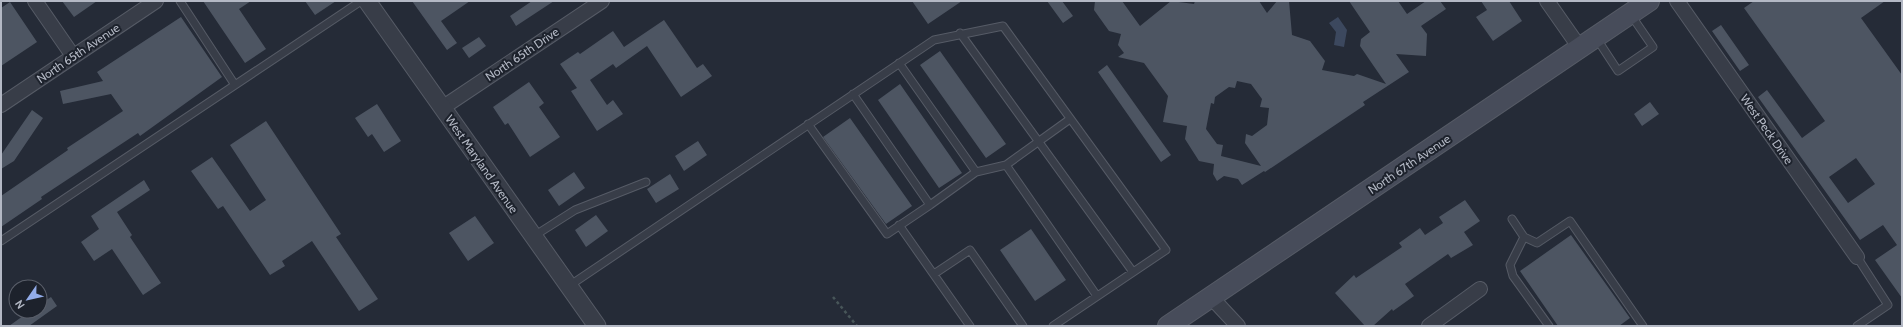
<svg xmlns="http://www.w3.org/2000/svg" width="1903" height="327" font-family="Cabin,sans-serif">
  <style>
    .water { fill: #3c485e }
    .building { fill: #4d5562; fill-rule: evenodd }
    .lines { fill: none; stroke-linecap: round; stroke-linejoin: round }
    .service-casing { stroke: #565b66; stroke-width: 9 }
    .minor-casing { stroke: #565b66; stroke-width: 16 }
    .tertiary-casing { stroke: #565b66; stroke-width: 19 }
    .secondary-casing { stroke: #565b66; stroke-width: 22 }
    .path { stroke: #485659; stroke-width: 2.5; stroke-dasharray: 3 3; stroke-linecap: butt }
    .service { stroke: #383d48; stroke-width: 7 }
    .minor { stroke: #383d48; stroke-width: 14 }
    .tertiary { stroke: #383d48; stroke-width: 17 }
    .secondary { stroke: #474c5a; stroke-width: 20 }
    .labels { text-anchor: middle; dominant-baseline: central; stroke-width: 4; stroke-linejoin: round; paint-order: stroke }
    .street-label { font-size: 12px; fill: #b3b8c4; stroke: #1d222c }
  </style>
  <rect width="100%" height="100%" fill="#252b37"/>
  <path class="water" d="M1338,17L1347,30L1344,47L1334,45L1336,32L1329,23Z"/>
  <path class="building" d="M62,1H97L74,17Z
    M203,1H251L239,9L266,49L245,63Z
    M305,1H336L315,15Z
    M412,1H470L441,21L457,43L447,50Z
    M532,1H554L516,26L510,16Z
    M912,1H962L928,24Z
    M1047,1H1062L1073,16L1063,23Z
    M1095,1H1122L1140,26L1171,1L1194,4L1195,1H1259L1267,13L1277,1H1289L1292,35L1310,41L1325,61L1322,70L1354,76L1357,74L1386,84L1360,46L1361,39L1370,32L1349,1H1398L1407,14L1426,1H1440L1446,9L1421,26L1427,34L1426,56L1396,54L1409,72L1363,102L1365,105L1265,172L1264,171L1242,185L1238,179L1224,176L1217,181L1213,174L1214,164L1199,161L1185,139L1187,126L1163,122L1168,96L1144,63L1118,57L1124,53L1118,45L1121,34L1109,31L1094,10ZM1237,81L1251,84L1262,99L1260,107L1269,108L1267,125L1252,136L1246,134L1245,143L1261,166L1221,156L1223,145L1217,144L1206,129L1211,103L1214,104L1215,97L1229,87L1235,88Z
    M1481,1H1509L1522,21L1493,41L1476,17L1487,10Z
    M1754,1H1885L1861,18L1902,75V298L1875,260L1897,245L1883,225L1860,240L1758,97L1767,90L1802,138L1825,121L1744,8ZM1856,158L1875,184L1848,203L1829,177Z
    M10,2L37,42L1,66V8Z
    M181,17L222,77L140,136L138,133L41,197L42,199L1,227V196L68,150L67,148L123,111L111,94L63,104L60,91L103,81L97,72Z
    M664,20L697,68L703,64L712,76L681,97L647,46L616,68L613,64L590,80L607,105L613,100L623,114L597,131L571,91L577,88L560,64L578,52L580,54L613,31L624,47Z
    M1721,25L1749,65L1740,71L1712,31Z
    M479,37L486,46L469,58L462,48Z
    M940,51L1006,144L986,158L920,65Z
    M1107,65L1171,155L1161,162L1098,72Z
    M529,82L544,103L539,107L560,137L530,157L508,123L505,125L493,107Z
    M900,84L962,173L939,188L878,100Z
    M1650,102L1659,114L1642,126L1634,114Z
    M377,104L401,141L384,152L372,134L368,137L355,118Z
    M32,110L43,118L14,161L1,169V155Z
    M850,118L912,206L886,224L823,137Z
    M266,121L341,234L336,237L378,299L359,311L312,241L282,261L285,266L270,275L223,206L218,209L191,171L212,157L250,211L266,200L230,145Z
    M698,141L707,155L684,171L675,156Z
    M574,172L585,188L559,206L548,190Z
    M670,174L679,189L656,203L647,189Z
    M144,180L150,190L117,212L132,235L130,237L161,283L143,295L112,249L94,261L81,242L99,229L91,216Z
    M1465,200L1480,221L1464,232L1473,245L1451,258L1448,254L1405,284L1414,296L1393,311L1392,309L1373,326H1365L1335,293L1354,275L1356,278L1402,247L1399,243L1420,228L1425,235L1443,223L1439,217Z
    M596,215L608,231L586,247L575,230Z
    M475,216L494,243L468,261L449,233Z
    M1031,229L1066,280L1035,301L1000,250Z
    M1571,235L1630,318L1619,326H1558L1520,271Z
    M51,297L57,306L29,326H9L30,311H40V304Z"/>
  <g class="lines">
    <defs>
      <path id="service" d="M180,1L235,85
        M960,33L1133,272
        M1597,39L1618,71L1653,47L1631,15
        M899,63L976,172L930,205
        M808,124L887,234L930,205L853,94
        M1006,165L1070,119
        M976,172L1006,165L1097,296
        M1512,219L1524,237
        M899,225L970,326
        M534,236L575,210L646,182
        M1,241L361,1
        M934,274L970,250L1023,326
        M569,286L934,40L1003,26L1166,250L1053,326
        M1549,326L1513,276L1510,265L1524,237L1537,243L1570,221L1643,326
        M1857,326L1888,305L1857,257"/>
      <path id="minor" d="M35,1L73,56
        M1547,1L1580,48
        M1677,1L1857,257
        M1,105L156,1
        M442,108L602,1
        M1211,297L1238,326
        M1429,326L1480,289"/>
      <path id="tertiary" d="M367,1L597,326"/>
      <path id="secondary" d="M1168,326L1649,1"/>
    </defs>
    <use href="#service" class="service-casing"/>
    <use href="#minor" class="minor-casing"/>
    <use href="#tertiary" class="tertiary-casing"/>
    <use href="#secondary" class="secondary-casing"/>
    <path class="path" d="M833,297L857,326"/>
    <use href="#service" class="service"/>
    <use href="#minor" class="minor"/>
    <use href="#tertiary" class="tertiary"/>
    <use href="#secondary" class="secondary"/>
  </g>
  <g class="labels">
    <g class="street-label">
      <text transform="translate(78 53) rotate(-34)">North 65th Avenue</text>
      <text transform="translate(522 54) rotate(-34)">North 65th Drive</text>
      <text transform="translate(1767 129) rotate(55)">West Peck Drive</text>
      <text transform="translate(482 164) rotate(55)">West Maryland Avenue</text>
      <text transform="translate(1409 164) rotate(-34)">North 67th Avenue</text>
    </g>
  </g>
  <rect width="1903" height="327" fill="none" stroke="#b3b8c4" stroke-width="4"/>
  <g transform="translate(28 299) rotate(236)"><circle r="19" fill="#1d222c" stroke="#595e69"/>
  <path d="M0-3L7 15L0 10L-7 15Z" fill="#92ace9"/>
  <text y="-6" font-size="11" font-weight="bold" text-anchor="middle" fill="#b3b8c4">N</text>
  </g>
</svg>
